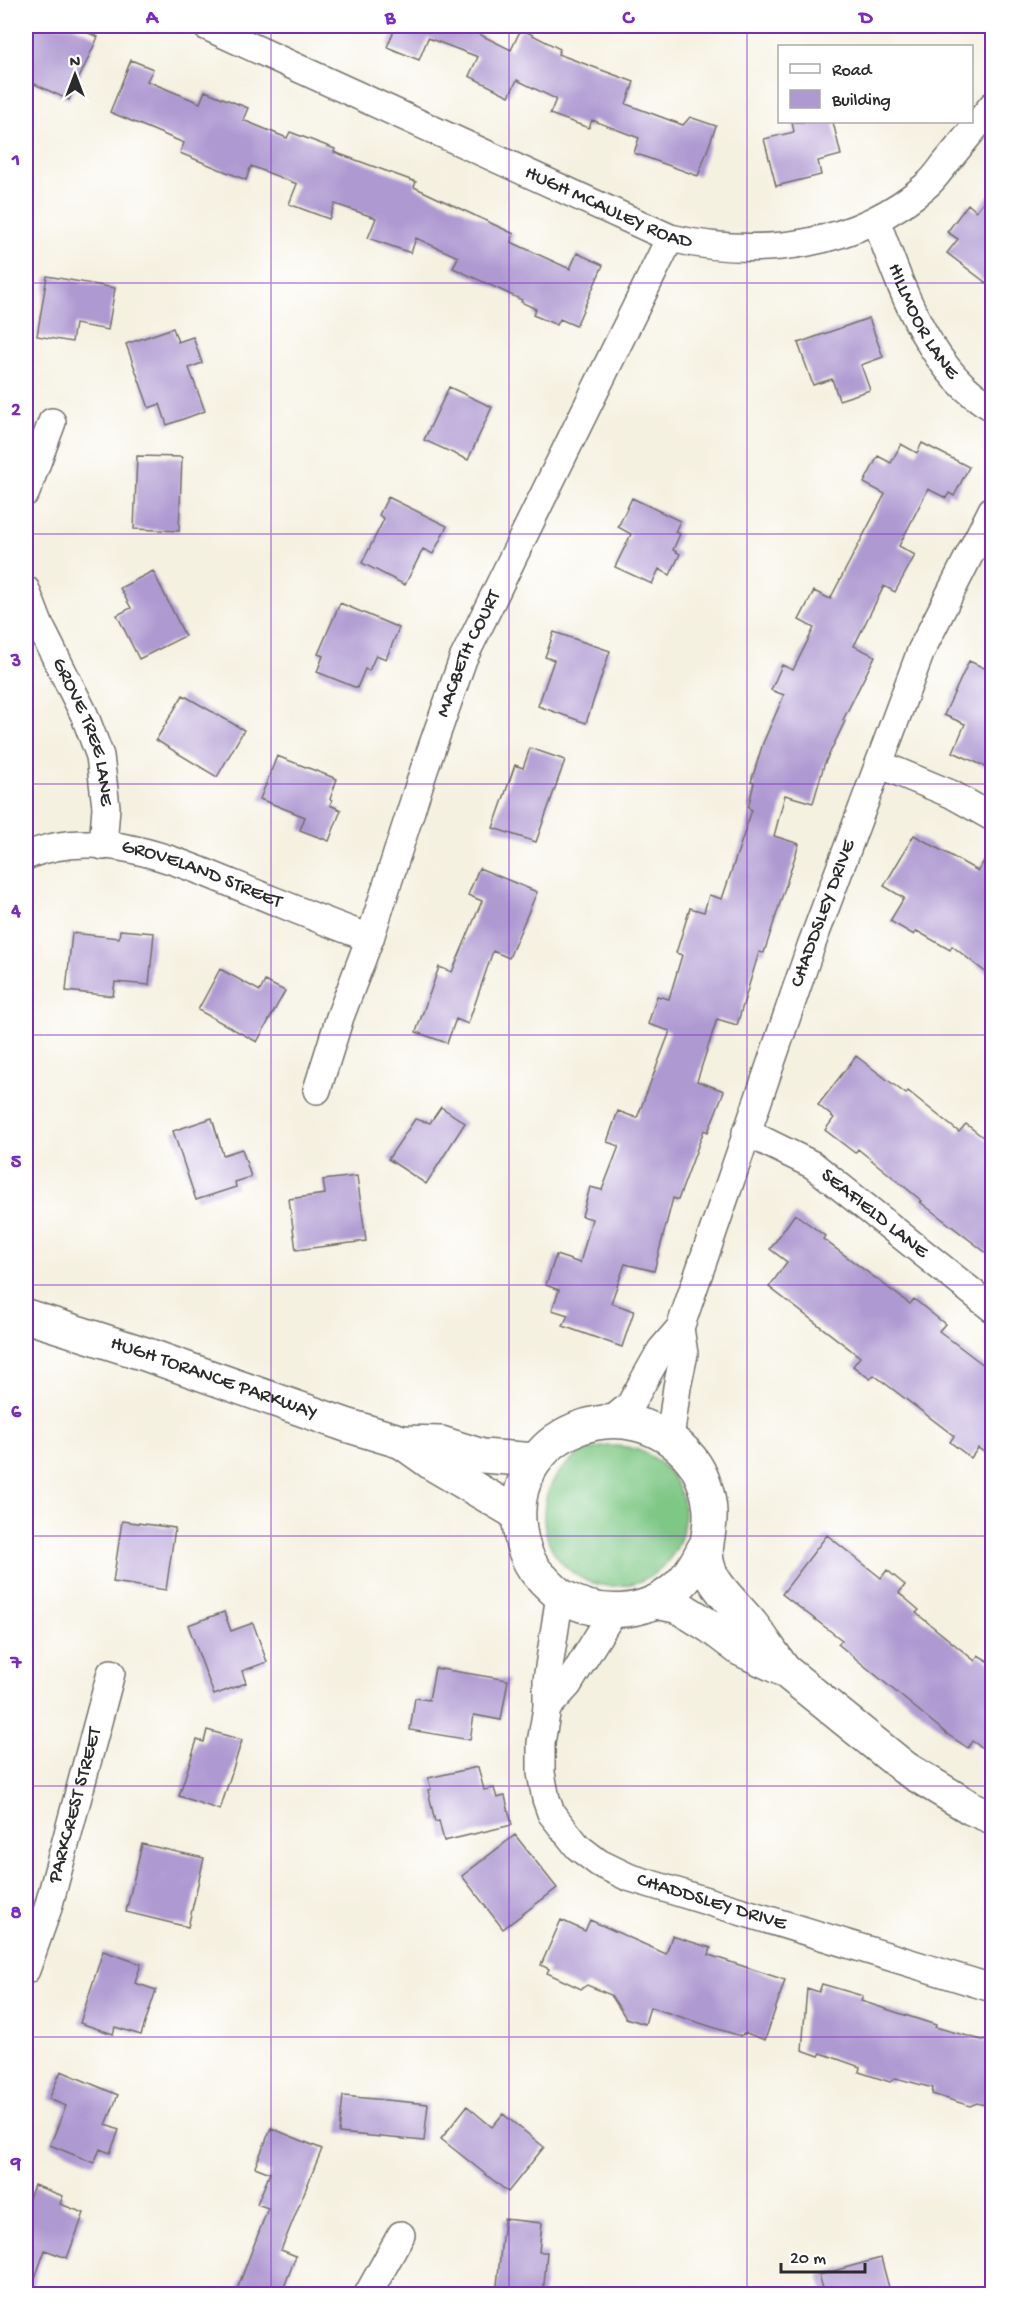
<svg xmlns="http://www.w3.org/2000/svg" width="1018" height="2320" font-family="'Gochi Hand',sans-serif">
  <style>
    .green { fill: #7ec784; stroke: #547958; stroke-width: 1.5 }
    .building { fill: #af99d1 }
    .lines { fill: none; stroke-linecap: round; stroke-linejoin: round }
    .street-casing { stroke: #72706b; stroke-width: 30 }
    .secondary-casing { stroke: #72706b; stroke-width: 36 }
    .street { stroke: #fff; stroke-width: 27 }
    .secondary { stroke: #fff; stroke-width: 33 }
    .grid { fill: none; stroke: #7b2cbf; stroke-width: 1.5; stroke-opacity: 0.55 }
    .labels { text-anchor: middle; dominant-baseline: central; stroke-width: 5; stroke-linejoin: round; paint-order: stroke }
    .street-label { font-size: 20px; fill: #2b2b2b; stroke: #fff }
    .neatline { fill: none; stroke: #7b2cbf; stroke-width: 2 }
    .grid-label { font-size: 20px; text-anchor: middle; font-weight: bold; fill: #7b2cbf }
  </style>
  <rect width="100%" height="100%" fill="#fff"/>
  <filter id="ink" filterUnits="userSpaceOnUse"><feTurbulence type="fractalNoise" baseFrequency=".0167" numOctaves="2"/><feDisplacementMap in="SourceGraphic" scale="12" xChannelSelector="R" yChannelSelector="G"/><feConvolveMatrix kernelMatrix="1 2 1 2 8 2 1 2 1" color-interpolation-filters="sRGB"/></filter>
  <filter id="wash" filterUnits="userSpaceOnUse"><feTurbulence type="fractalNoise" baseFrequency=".008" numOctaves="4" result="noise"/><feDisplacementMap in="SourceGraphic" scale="24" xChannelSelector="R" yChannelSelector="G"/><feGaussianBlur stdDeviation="1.35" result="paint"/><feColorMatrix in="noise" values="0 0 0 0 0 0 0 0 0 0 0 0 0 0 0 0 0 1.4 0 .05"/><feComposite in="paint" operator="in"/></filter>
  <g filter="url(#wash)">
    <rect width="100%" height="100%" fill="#f5f1e1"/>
    <path class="green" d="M544 1516a70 70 0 1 1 140 0a70 70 0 1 1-140 0Z"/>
    <g id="blocks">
      <path class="building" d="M33,26H72L98,37L69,100L26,80V42Z
        M396,26H463L511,50L521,29L560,49L558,54L634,82L626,104L683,125L690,117L716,126L698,176L634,153L639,138L592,120L589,128L550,114L556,99L517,80L509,96L469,76L478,57L428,38L419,60L387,47Z
        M131,60L153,69L147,81L200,103L205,91L248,108L243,120L287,138L290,132L335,149L334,152L416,182L414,187L514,234L511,242L570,269L577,253L603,265L576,326L560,319L557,325L533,315L536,309L521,302L522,300L453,268L458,257L416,238L411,253L368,238L376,218L335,204L329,219L289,204L297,184L251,166L246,180L180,153L184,143L110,112Z
        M792,122H833L841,155L818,161L821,175L776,186L764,139L794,132Z
        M993,190V288L947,253L958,239L947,232L968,204L976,211Z
        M47,276L115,288L108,330L75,324L72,342L37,336Z
        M869,318L883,357L861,365L870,390L839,400L832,379L813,385L798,343Z
        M173,328L178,342L193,337L202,363L189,368L205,411L167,425L160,404L149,408L126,344Z
        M449,387L492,407L468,460L424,440Z
        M922,443L969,467L954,496L949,493L946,498L928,489L899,546L915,555L895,592L884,586L854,646L875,656L843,720L845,721L824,765L813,803L785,795L774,836L799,844L764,953L759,952L737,1025L717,1019L697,1081L724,1091L708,1132L704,1130L678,1200L673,1198L654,1271L625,1264L611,1303L634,1311L622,1347L563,1326L568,1315L552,1310L559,1290L546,1285L556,1255L580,1263L592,1219L582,1216L590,1187L602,1190L619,1146L607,1142L618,1111L637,1118L670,1031L648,1024L657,996L669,999L682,955L676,953L690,908L704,912L709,895L722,899L752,810L748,808L754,783L751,782L763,743L784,695L771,690L782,665L793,670L814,628L799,620L814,591L830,599L885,494L864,483L878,456L891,463L901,444L917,453Z
        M137,456L182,457L179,531L134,529Z
        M388,497L447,526L433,554L423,549L405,585L362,563L384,519L379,515Z
        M632,498L680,521L675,532L680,534L673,550L680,554L670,575L659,569L652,584L615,567L631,534L618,527Z
        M153,571L185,636L139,659L117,615L131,608L120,588Z
        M340,603L399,628L386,659L376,655L369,671L365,669L357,688L317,672L323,656L318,654Z
        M554,632L610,651L586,723L538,706L554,660L545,657Z
        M969,661L993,672V770L953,752L965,724L944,715Z
        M183,695L244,730L217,777L156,740Z
        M530,748L565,760L536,842L493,828L515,765L523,768Z
        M277,756L337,779L330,799L332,800L330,805L341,810L329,841L300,830L305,817L260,799Z
        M914,835L978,871L993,846V978L952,946L950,950L917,931L914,935L890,921L904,898L884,886Z
        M479,868L537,892L509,958L493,951L468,1024L456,1019L447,1043L416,1032L439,967L452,972L482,901L468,895Z
        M120,930L154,933L149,985L115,982L113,996L66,991L72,933L119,938Z
        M220,969L260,991L265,981L285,991L257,1042L198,1010Z
        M856,1056L906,1094L908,1091L959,1132L966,1124L993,1145V1258L920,1202L922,1201L858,1149L855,1153L825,1130L834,1118L818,1105Z
        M441,1107L465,1123L426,1184L388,1159L415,1119L430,1123Z
        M212,1118L223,1155L242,1149L251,1177L235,1182L236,1187L196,1200L173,1131Z
        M357,1176L366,1241L296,1250L289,1199L325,1194L323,1180Z
        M795,1214L825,1236L823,1239L910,1304L914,1299L945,1324L939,1331L993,1372V1458L978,1448L971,1458L950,1442L954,1436L874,1375L870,1379L853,1366L860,1357L769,1287L787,1262L770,1249Z
        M122,1521L175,1528L166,1590L113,1582Z
        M827,1535L881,1578L887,1570L905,1585L899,1593L919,1610L916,1613L975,1661L978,1655L993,1664V1755L972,1741L968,1748L947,1734L838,1644L842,1640L782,1594Z
        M224,1612L231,1631L253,1623L267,1662L242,1671L246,1683L214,1695L188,1625Z
        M435,1668L508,1680L501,1720L474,1715L470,1740L410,1730L415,1698L429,1700Z
        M207,1730L242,1740L220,1810L179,1796L197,1740L204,1742Z
        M478,1767L484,1790L494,1788L497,1798L505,1796L512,1825L444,1841L439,1821L435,1822L428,1790L431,1789L428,1778Z
        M515,1835L557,1888L503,1929L462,1876Z
        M142,1844L204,1858L188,1927L126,1912Z
        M561,1920L585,1931L590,1920L666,1954L672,1936L711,1948L709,1955L785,1980L765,2040L746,2033L740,2036L650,2007L645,2024L626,2018L611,1995L587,1985L581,1989L547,1973L549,1969L541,1965Z
        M103,1951L141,1964L135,1983L156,1990L141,2035L115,2027L113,2034L80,2023Z
        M822,1984L863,1996L861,2001L936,2025L935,2027L993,2043V2107L977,2103L970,2106L932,2094L933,2088L896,2078L890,2082L859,2072L860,2067L821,2053L819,2056L802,2050L807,1988L819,1992Z
        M61,2071L118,2095L106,2125L119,2130L110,2153L100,2149L94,2163L50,2145L66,2106L49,2099Z
        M343,2096L428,2104L424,2141L339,2133Z
        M467,2106L492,2127L503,2114L544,2147L508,2192L441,2139Z
        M271,2128L322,2149L281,2250L296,2256L281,2295H235L268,2208L257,2204L270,2173L255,2167Z
        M34,2185L63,2196L60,2204L84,2213L67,2258L45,2250L29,2295H26V2207Z
        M504,2219L542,2223L539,2252H547L543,2295H496Z
        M881,2258L891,2295H825L819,2275Z"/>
    </g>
  </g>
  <g filter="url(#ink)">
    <use href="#blocks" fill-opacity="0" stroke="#72706b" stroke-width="1.5"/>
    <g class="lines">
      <defs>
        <g id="street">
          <path id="s1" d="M206,26L670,238C760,259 857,247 928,184C936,177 942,167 949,159C963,142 978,124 992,106"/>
          <path id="s2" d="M876,220C900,284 929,373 992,407"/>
          <path d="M26,492L52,422"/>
          <path id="s3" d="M26,590L39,624L84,714L100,756L106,807L103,846"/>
          <path d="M879,764L951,794L992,817"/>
          <path id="s4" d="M26,856C99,824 182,863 250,891C290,907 330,924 370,938"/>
          <path id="s5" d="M317,1090L340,1017L370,938L424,770L463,659L670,238"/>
          <path id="s6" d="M746,1132L813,1165L992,1308"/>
          <path id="s7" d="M612,1420L630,1405L661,1350L680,1328L811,946L921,651L992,510"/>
          <path d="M670,1439L677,1387L684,1354L680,1328"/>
          <path id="s8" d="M560,1595L547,1680V1708L541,1743V1773L546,1799L551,1813L578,1847L599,1863L628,1877L992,1988"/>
          <path d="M547,1708L568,1685L613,1612"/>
          <path id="s9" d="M26,1970L48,1908L111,1673"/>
          <path d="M368,2294L401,2235"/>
        </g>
        <g id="secondary">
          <path id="s10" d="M26,1316L145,1354L346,1425L402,1442L441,1443L482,1456L536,1460"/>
          <path d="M402,1442L433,1464L518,1514"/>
          <path d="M704,1548C697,1562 689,1577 676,1588C644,1616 598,1617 562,1596C555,1592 548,1584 542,1578C529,1566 522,1547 520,1530C505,1431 629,1383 691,1459C703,1474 711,1499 710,1519C709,1541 701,1553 712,1576C719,1591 741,1611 752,1625C763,1639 773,1655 784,1670"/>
          <path d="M656,1602L679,1607L711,1627L740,1649L784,1670L905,1768L971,1808L992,1817"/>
        </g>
      </defs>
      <use href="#street" class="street-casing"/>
      <use href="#secondary" class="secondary-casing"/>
      <use href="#street" class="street"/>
      <use href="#secondary" class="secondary"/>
    </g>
  </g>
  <path class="grid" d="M271,26V2294M509,26V2294M747,26V2294M26,283H992M26,534H992M26,784H992M26,1035H992M26,1285H992M26,1536H992M26,1786H992M26,2037H992"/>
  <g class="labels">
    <g class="street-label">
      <text stroke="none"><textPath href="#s1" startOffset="442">HUGH MCAULEY ROAD</textPath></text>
      <text stroke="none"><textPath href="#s2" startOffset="112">HILLMOOR LANE</textPath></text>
      <text stroke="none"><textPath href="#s5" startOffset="462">MACBETH COURT</textPath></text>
      <text stroke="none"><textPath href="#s3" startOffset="154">GROVE TREE LANE</textPath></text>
      <text stroke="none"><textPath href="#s4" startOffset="182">GROVELAND STREET</textPath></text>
      <text stroke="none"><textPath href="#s7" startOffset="554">CHADDSLEY DRIVE</textPath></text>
      <text stroke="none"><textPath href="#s6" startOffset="153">SEAFIELD LANE</textPath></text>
      <text stroke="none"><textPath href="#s10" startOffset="198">HUGH TORANCE PARKWAY</textPath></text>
      <text stroke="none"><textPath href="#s9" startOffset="172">PARKCREST STREET</textPath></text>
      <text stroke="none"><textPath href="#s8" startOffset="410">CHADDSLEY DRIVE</textPath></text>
    </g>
  </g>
  <rect width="1018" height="2320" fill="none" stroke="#fff" stroke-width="66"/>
  <rect x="778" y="45" width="195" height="78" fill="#ffffff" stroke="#aaaaaa" stroke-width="1.5"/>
  <rect x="790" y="64" width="30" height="9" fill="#ffffff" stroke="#aaaaaa" stroke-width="1.5"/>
  <text x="832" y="75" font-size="18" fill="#2b2b2b">Road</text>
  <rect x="790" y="90" width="30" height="18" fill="#af99d1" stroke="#aaaaaa" stroke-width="1.5"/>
  <text x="832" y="105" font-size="18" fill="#2b2b2b">Building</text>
  <g transform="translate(75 75)" stroke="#ffffff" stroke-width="4.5" paint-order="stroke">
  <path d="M0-4.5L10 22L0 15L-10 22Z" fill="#2b2b2b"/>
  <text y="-9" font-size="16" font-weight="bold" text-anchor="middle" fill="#2b2b2b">N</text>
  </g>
  <path d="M781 2263v9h84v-9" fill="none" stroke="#2b2b2b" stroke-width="3"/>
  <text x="790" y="2263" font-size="18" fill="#2b2b2b" stroke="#ffffff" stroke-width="4.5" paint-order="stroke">20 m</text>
  <rect x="33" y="33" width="952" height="2254" class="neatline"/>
  <g class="grid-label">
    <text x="152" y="23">A</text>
    <text x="390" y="23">B</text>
    <text x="628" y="23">C</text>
    <text x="866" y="23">D</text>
    <text x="16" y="165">1</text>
    <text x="16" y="415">2</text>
    <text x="16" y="666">3</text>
    <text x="16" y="916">4</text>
    <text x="16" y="1167">5</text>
    <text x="16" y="1417">6</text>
    <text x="16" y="1668">7</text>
    <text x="16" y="1918">8</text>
    <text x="16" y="2169">9</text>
  </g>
</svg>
